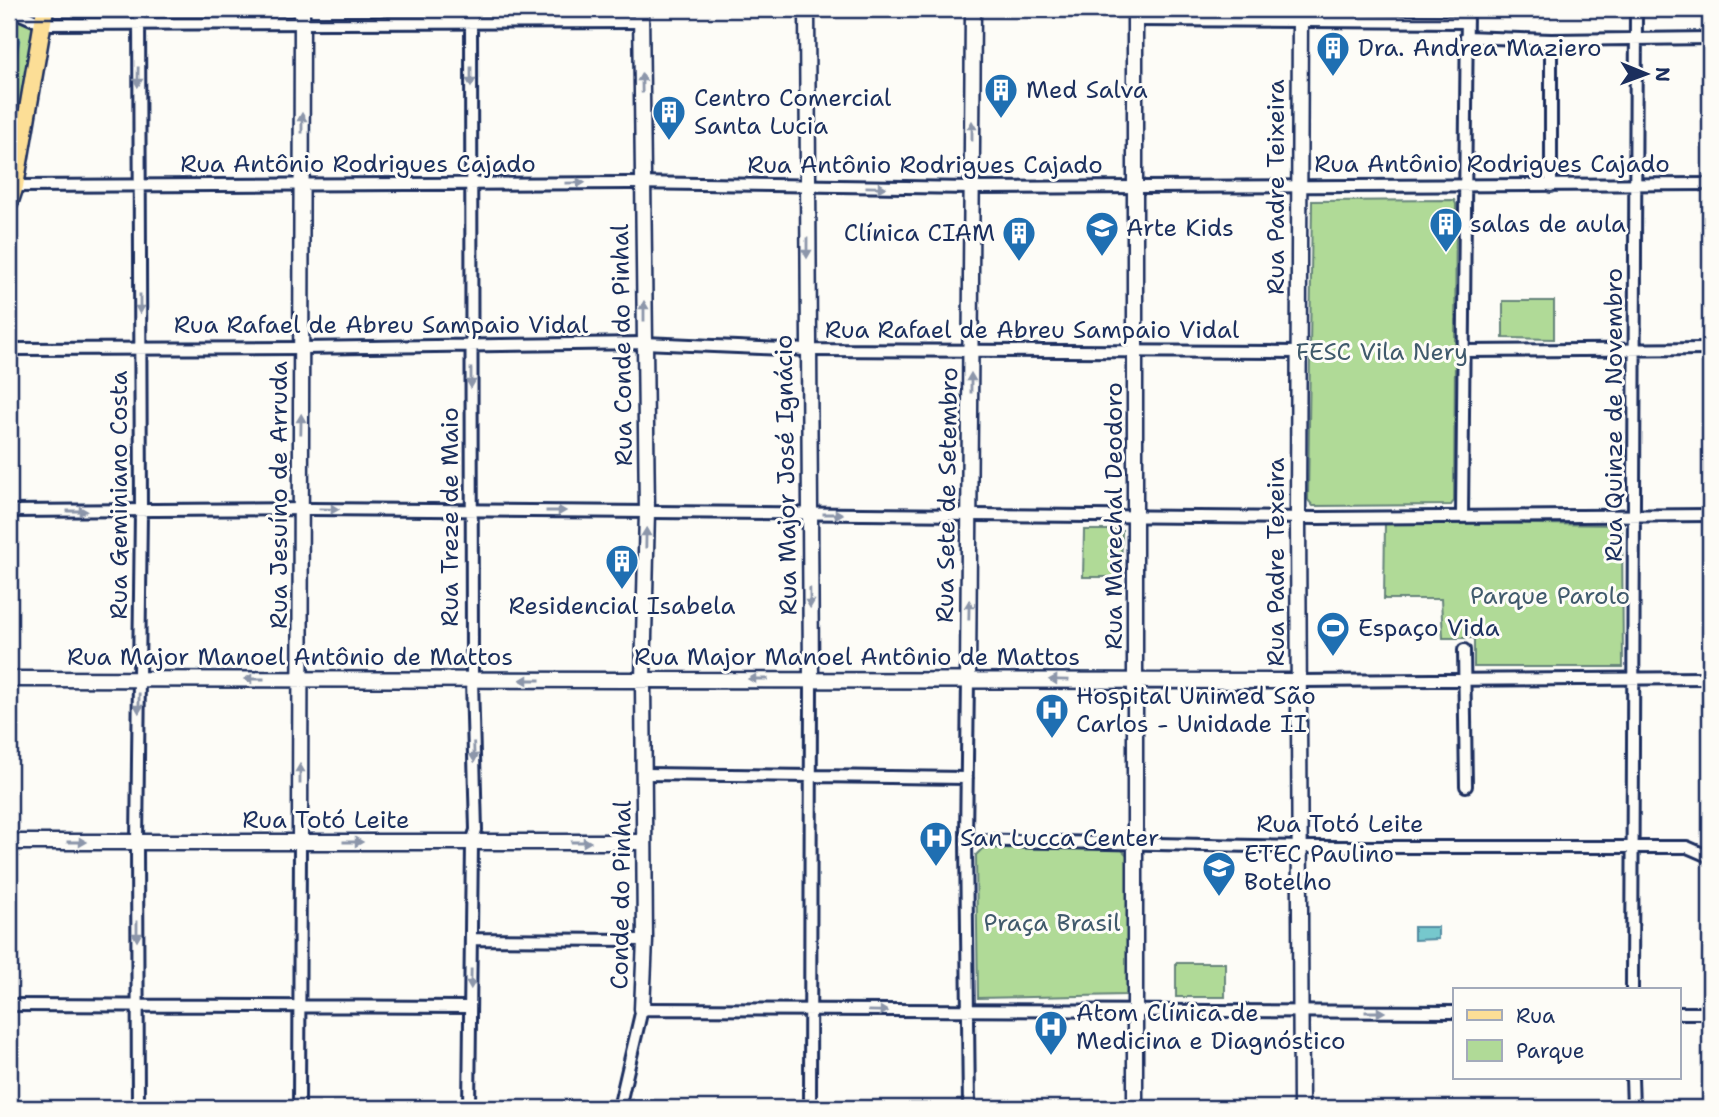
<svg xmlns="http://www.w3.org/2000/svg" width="1719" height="1117" font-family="'Shantell Sans',sans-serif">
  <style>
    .green { fill: #b0da97; stroke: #66847a; stroke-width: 2 }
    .water { fill: #76c8cd; stroke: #528ba1; stroke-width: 2 }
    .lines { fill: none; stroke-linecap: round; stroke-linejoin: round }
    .stream { stroke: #528ba1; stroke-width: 3.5 }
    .street-casing { stroke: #1b2f5e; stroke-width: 16 }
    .secondary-casing { stroke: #1b2f5e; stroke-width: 19 }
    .primary-casing { stroke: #1b2f5e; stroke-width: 21 }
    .street { stroke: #fdfcf7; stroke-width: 10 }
    .secondary { stroke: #fdfcf7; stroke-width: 14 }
    .primary { stroke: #fcde96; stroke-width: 16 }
    .oneway { fill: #8c96aa }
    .labels { text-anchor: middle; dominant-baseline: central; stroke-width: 6; stroke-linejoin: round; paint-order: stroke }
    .poi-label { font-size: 24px; fill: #1b2f5e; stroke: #fdfcf7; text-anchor: start }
    .street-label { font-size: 24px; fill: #1b2f5e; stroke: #fdfcf7 }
    .park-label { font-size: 24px; fill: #405a6c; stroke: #fdfcf7 }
  </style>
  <rect width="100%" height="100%" fill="#fdfcf7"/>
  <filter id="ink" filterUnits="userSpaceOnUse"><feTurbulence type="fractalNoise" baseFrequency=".0143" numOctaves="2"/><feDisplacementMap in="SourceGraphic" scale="14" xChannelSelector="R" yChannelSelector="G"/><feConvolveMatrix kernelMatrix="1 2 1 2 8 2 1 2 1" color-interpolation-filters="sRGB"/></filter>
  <g filter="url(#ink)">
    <path class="green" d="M9,9H45L9,204Z
      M1454,200L1456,204L1454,501L1451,505L1313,506L1308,500L1312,201Z
      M1503,301H1554V339L1503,338Z
      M1385,522L1622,525L1623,667H1474V638H1443L1441,599H1384Z
      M1084,530H1122L1121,577H1083Z
      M983,848L1121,849L1129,857L1128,990L1126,995L978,998L976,855Z
      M1176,963H1225V997H1176Z"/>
    <path class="water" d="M1414,927H1438V939L1414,940Z"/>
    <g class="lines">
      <path class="stream" d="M9,90L19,38"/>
      <defs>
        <path id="street" d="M9,9L43,24L641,22
          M1135,20L1467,22
          M1466,37L1551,40L1710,38
          M15,186L629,183L972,188L1710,184
          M1551,186V40
          M9,349L302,348L644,343L808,350L1299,352
          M1464,351L1710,349
          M9,511L312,509L1318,518L1710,515
          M1462,516L1467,9
          M1464,650L1466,786
          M968,679L966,840L969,1108
          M1299,681L1705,678
          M645,774L967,778
          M966,840L1300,847H1687L1710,857
          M472,939L645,940
          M1632,989L1636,9
          M9,1005L470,1007
          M1679,1013H1710
          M1632,1077L1633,1108
          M138,1108L137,842L141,511L139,9
          M299,1108L300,843
          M469,1108L472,842L476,830L472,680L471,9
          M619,1108L642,1009L1455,1012
          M810,1108L811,679"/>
        <path id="secondary" d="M641,9L647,511L643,680L645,940L642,1009
          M807,9L811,679
          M1135,9V1108
          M1300,9L1298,517L1301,1108
          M9,679L1299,681
          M968,679L973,9
          M9,842H644
          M300,843L302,9"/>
        <path id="primary" d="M9,204L15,186L45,9"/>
      </defs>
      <use href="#street" class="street-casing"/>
      <use href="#secondary" class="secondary-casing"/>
      <use href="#primary" class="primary-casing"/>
      <use href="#street" class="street"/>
      <use href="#secondary" class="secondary"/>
      <use href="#primary" class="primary"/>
    </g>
    <defs><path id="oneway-solid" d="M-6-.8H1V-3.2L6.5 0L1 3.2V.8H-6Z" transform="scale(1.75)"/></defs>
    <g class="oneway">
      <use href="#oneway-solid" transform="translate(138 77) rotate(91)"/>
      <use href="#oneway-solid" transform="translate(471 77) rotate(90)"/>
      <use href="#oneway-solid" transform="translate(642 83) rotate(-91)"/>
      <use href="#oneway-solid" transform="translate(302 123) rotate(-90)"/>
      <use href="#oneway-solid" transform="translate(972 131) rotate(-90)"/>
      <use href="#oneway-solid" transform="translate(575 183) rotate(-1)"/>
      <use href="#oneway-solid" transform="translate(876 187) rotate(1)"/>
      <use href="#oneway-solid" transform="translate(807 248) rotate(90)"/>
      <use href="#oneway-solid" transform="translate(140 304) rotate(90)"/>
      <use href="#oneway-solid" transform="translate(644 311) rotate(-90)"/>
      <use href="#oneway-solid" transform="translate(471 378) rotate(90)"/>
      <use href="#oneway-solid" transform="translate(971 383) rotate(-90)"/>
      <use href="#oneway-solid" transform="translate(301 424) rotate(-89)"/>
      <use href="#oneway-solid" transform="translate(329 509) rotate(1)"/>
      <use href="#oneway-solid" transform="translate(77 511)"/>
      <use href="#oneway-solid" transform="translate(556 511)"/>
      <use href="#oneway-solid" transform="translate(833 514)"/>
      <use href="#oneway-solid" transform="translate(646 538) rotate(-89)"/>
      <use href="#oneway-solid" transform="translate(810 598) rotate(89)"/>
      <use href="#oneway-solid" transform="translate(969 610) rotate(-89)"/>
      <use href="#oneway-solid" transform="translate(254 679) rotate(-180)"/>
      <use href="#oneway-solid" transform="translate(758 679) rotate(180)"/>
      <use href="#oneway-solid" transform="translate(530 680) rotate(180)"/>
      <use href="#oneway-solid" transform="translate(1059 680) rotate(-179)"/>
      <use href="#oneway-solid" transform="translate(139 703) rotate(91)"/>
      <use href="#oneway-solid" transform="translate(474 752) rotate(88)"/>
      <use href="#oneway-solid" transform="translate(300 774) rotate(-90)"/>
      <use href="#oneway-solid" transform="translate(77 842)"/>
      <use href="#oneway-solid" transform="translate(353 842)"/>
      <use href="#oneway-solid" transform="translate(581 842)"/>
      <use href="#oneway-solid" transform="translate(137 931) rotate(90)"/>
      <use href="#oneway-solid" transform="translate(471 979) rotate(91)"/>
      <use href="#oneway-solid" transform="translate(878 1011) rotate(1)"/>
      <use href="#oneway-solid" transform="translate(1375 1012)"/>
    </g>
  </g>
  <defs>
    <symbol id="building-pin" viewBox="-11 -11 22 30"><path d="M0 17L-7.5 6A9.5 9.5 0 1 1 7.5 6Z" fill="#1f6fb2" stroke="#fdfcf7"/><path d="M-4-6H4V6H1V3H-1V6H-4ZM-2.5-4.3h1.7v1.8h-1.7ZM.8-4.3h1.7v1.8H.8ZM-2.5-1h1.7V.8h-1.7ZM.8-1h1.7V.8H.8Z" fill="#fff"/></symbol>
    <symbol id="school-pin" viewBox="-11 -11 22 30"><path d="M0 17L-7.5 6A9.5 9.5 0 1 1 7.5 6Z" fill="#1f6fb2" stroke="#fdfcf7"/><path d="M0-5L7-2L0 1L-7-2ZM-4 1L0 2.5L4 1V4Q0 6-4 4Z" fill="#fff"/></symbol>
    <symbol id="stadium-pin" viewBox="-11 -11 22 30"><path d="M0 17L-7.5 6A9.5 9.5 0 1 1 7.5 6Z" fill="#1f6fb2" stroke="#fdfcf7"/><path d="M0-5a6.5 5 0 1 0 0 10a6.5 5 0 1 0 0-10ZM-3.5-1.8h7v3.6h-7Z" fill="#fff"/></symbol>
    <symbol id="hospital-pin" viewBox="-11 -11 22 30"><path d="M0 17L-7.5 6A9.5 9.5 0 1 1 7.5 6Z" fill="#1f6fb2" stroke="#fdfcf7"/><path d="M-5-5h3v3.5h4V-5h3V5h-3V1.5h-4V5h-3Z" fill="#fff"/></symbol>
    <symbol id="university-pin" viewBox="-11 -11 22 30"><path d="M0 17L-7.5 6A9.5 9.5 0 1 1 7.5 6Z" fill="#1f6fb2" stroke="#fdfcf7"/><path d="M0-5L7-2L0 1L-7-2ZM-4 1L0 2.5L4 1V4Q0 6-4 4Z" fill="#fff"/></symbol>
  </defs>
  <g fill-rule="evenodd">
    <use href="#building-pin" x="1314" y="29" width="38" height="52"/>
    <use href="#building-pin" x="982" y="71" width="38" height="52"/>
    <use href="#building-pin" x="650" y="93" width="38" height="52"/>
    <use href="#building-pin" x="1427" y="205" width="38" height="52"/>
    <use href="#school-pin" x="1083" y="209" width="38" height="52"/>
    <use href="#building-pin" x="1000" y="214" width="38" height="52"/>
    <use href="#building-pin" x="603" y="542" width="38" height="52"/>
    <use href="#stadium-pin" x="1314" y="609" width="38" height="52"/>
    <use href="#hospital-pin" x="1033" y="691" width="38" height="52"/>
    <use href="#hospital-pin" x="917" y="819" width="38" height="52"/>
    <use href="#university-pin" x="1200" y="849" width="38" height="52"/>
    <use href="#hospital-pin" x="1032" y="1008" width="38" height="52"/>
  </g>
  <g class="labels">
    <g class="poi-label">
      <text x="1358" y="48">Dra. Andrea Maziero</text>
      <text x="1026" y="90">Med Salva</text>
      <text x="694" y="98">Centro Comercial<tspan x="694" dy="28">Santa Lucia</tspan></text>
      <text x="1470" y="224">salas de aula</text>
      <text x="1126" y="228">Arte Kids</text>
      <text x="995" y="233" text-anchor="end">Clínica CIAM</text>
      <text x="622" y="606" text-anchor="middle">Residencial Isabela</text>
      <text x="1358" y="628">Espaço Vida</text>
      <text x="1076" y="696">Hospital Unimed São<tspan x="1076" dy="28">Carlos - Unidade II</tspan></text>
      <text x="960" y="838">San Lucca Center</text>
      <text x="1244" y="854">ETEC Paulino<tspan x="1244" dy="28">Botelho</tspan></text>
      <text x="1076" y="1013">Atom Clínica de<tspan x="1076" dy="28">Medicina e Diagnóstico</tspan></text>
    </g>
    <g class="street-label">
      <text x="358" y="164">Rua Antônio Rodrigues Cajado</text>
      <text x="1492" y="164">Rua Antônio Rodrigues Cajado</text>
      <text x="925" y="165">Rua Antônio Rodrigues Cajado</text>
      <text transform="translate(1276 187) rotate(-90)">Rua Padre Teixeira</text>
      <text x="381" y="325">Rua Rafael de Abreu Sampaio Vidal</text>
      <text x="1032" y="330">Rua Rafael de Abreu Sampaio Vidal</text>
      <text transform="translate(622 345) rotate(-91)">Rua Conde do Pinhal</text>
      <text transform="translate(1614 415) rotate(-90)">Rua Quinze de Novembro</text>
      <text transform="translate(786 475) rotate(-91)">Rua Major José Ignácio</text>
      <text transform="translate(119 495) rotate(-90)">Rua Geminiano Costa</text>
      <text transform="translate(279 495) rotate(-90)">Rua Jesuíno de Arruda</text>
      <text transform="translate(947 495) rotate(-89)">Rua Sete de Setembro</text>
      <text transform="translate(1114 516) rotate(-90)">Rua Marechal Deodoro</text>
      <text transform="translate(450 517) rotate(-90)">Rua Treze de Maio</text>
      <text transform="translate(1276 562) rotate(-90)">Rua Padre Texeira</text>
      <text x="290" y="657">Rua Major Manoel Antônio de Mattos</text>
      <text x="857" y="657">Rua Major Manoel Antônio de Mattos</text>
      <text x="326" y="820">Rua Totó Leite</text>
      <text x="1340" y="824">Rua Totó Leite</text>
      <text transform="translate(621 895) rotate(-89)">Conde do Pinhal</text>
    </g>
    <g class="park-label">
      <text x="1382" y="352">FESC Vila Nery</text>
      <text x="1550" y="596">Parque Parolo</text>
      <text x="1052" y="923">Praça Brasil</text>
    </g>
  </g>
  <rect width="1719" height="1117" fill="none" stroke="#fdfcf7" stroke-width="35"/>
  <rect x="18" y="18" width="1684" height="1082" fill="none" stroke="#1b2f5e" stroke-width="2.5" filter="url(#ink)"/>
  <rect x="1453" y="988" width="228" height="91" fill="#fdfcf7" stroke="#a3aaba" stroke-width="2"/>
  <rect x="1467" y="1010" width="35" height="10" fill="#fcde96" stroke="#a3aaba" stroke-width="2"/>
  <text x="1516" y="1023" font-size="21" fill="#1b2f5e">Rua</text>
  <rect x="1467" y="1040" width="35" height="21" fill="#b0da97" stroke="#a3aaba" stroke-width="2"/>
  <text x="1516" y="1058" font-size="21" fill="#1b2f5e">Parque</text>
  <g transform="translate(1646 74) rotate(91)" stroke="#fdfcf7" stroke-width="5" paint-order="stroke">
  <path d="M0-5L12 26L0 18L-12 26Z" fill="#1b2f5e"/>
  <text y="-10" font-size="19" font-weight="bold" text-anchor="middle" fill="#1b2f5e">N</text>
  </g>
</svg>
